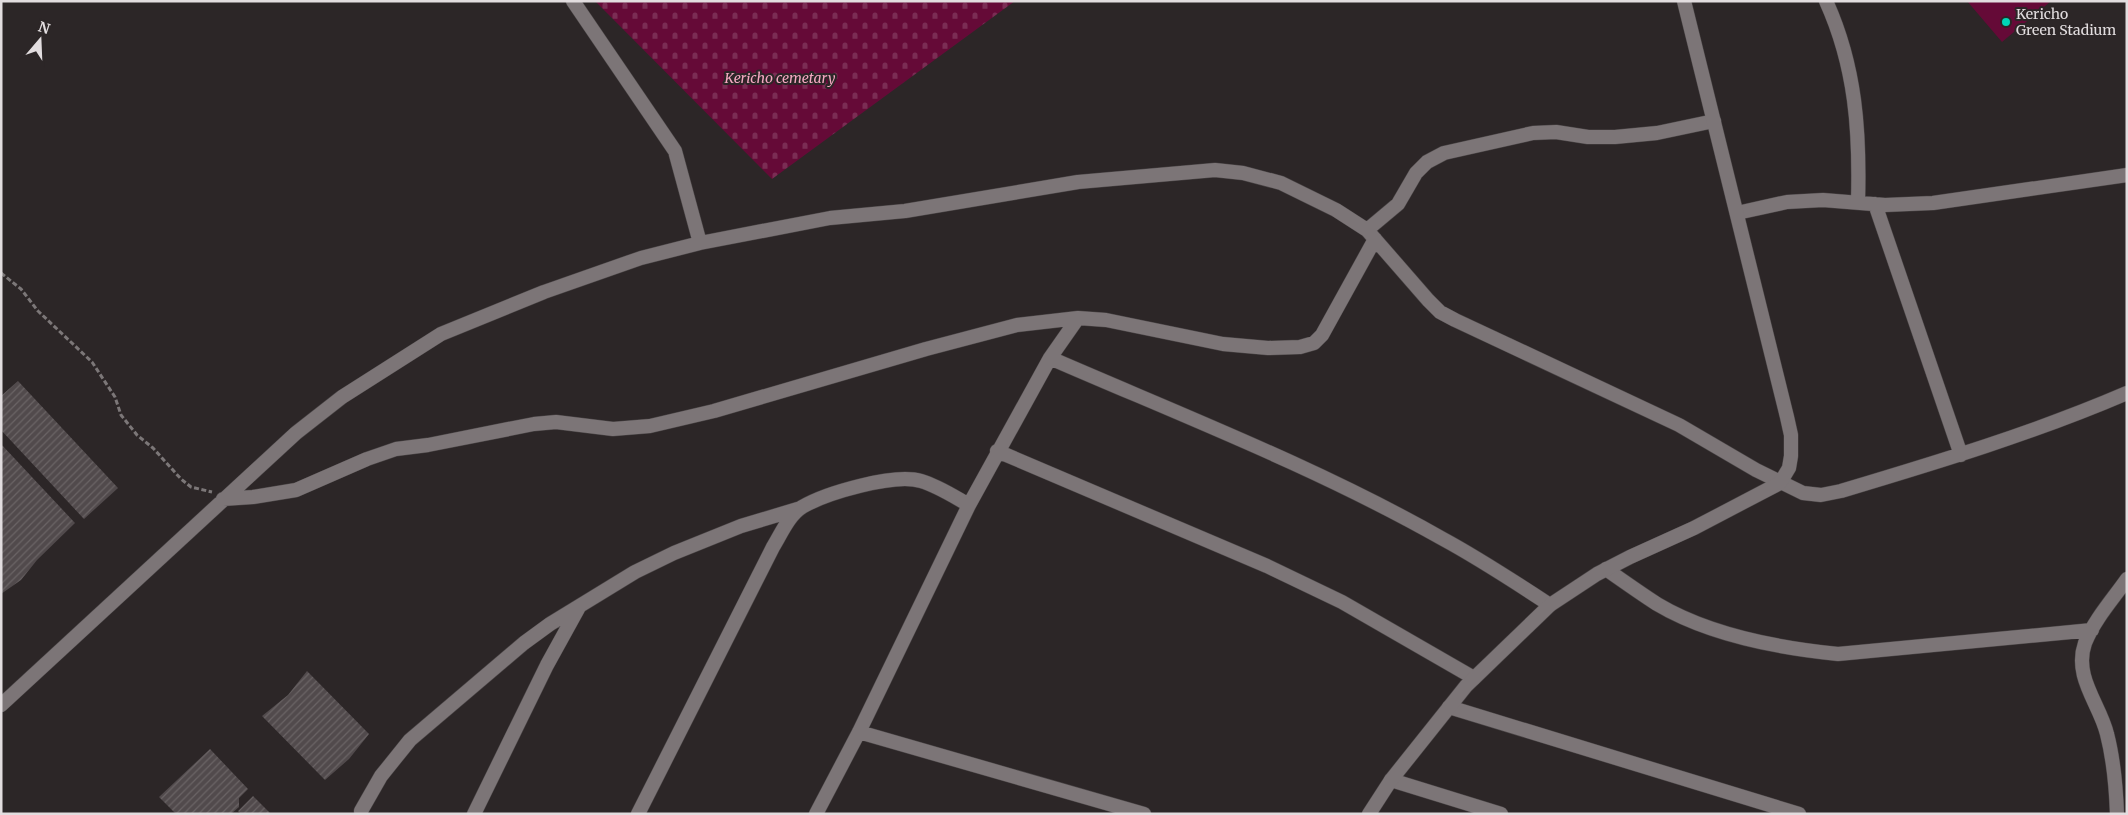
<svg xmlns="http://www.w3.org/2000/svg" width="2128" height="815" font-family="Merriweather,serif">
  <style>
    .grass { fill: #650a37 }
    .cemetery { fill: url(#cemetery-stones) }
    .building { fill: url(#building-hatch) }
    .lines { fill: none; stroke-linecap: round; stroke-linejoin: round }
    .minor-casing { stroke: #4a4546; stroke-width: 15 }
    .tertiary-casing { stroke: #4a4546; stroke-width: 15 }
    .path { stroke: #7c7778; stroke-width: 3; stroke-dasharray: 5 2.5; stroke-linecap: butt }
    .minor { stroke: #7c7577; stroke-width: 14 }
    .tertiary { stroke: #7c7577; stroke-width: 14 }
    .poi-dot { fill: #00d5b7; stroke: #2c2627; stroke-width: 2 }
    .labels { text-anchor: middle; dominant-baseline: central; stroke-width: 4; stroke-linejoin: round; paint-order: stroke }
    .poi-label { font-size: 14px; fill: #e2dddf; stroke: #2c2627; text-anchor: start }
    .park-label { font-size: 14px; font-style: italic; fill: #f6a9c3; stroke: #2c2627 }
  </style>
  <defs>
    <pattern id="cemetery-stones" width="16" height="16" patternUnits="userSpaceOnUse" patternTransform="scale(1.25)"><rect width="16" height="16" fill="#650a37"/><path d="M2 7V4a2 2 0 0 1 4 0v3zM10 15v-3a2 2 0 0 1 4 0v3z" fill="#7b2d54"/></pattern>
    <pattern id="building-hatch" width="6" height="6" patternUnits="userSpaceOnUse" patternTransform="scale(1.25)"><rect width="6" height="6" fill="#514a4c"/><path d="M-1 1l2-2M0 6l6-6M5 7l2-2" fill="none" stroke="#6a6465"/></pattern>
  </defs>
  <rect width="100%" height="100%" fill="#2c2627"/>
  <path class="grass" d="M1967,1H2051L2002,42Z"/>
  <path class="cemetery" d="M595,1H1015L772,179Z"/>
  <path class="building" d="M18,381L118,488L84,519L1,430V396Z
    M1,444L75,523L37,560L21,580L1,594Z
    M307,671L369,734L349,759L325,780L262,716L288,695Z
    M210,749L248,789L239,798V807L231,814H176L159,797Z
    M253,796L271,814H241L238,811Z"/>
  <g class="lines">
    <defs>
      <path id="minor" d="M573,1L675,151L700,243
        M1826,1C1856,67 1860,132 1858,203
        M1875,204L1961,455
        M1737,213L1787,202L1823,200L1885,205L1933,203L2127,175
        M1367,230L1398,204L1416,173L1427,162L1444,153L1533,133L1556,132L1588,137H1615L1657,133L1714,121
        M1050,358C1181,415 1318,468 1443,539C1480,559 1515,582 1550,605
        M997,451L1267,566L1342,602L1474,678
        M223,499L253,497L296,490L367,459L396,449L428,445L534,424L556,422L613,429L650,426L714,411L926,349L1017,325L1078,318
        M969,505L1050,358L1078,318L1106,320L1223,344L1268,348L1300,347L1314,343L1322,335L1375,239
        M1606,569C1623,581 1640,593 1657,604C1709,635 1778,648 1838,654L2092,630
        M1,705L296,433L342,397L441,334L544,292L641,258L700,243L830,218L905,211L1078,182L1215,170L1243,173L1281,183L1336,210L1367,230L1428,300L1440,312L1455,320L1679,425L1756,470L1803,493L1821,495L1841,491C1938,462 2034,433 2127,393
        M1449,707L1799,814
        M859,732L1144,814
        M1391,780L1501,814
        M361,811L381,776L410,740L524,643L550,624L635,572L674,553L741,526L801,508
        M474,814L547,665L579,607
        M638,814L773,547C781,534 789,515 802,507C826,493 894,473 921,481C938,486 953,496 969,505L859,732L816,814
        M2117,814C2116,786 2114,761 2107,734C2100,704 2073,677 2085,643C2094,620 2113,599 2127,579"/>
      <path id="tertiary" d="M1369,814L1391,780L1466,686L1550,605L1597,574L1630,557L1694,528L1780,483L1789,468L1791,456V435L1787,417L1684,1"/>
    </defs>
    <use href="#minor" class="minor-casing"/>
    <use href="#tertiary" class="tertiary-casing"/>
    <path class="path" d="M1,273L21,289L38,311L92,362L115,397L121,415L137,435L153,448L181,479L191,487L212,492"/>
    <use href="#minor" class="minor"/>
    <use href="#tertiary" class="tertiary"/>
  </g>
  <circle class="poi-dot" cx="2006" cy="22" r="5"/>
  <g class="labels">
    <g class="poi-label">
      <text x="2016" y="14">Kericho<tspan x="2016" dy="16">Green Stadium</tspan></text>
    </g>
    <g class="park-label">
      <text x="780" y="78">Kericho cemetary</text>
    </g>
  </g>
  <rect width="2128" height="815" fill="none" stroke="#e2dddf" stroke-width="5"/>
  <g transform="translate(40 40) rotate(19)" stroke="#2c2627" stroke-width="4" paint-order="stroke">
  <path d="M0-4L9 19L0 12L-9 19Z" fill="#e2dddf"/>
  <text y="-8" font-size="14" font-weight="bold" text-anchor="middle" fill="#e2dddf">N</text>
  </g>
</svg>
